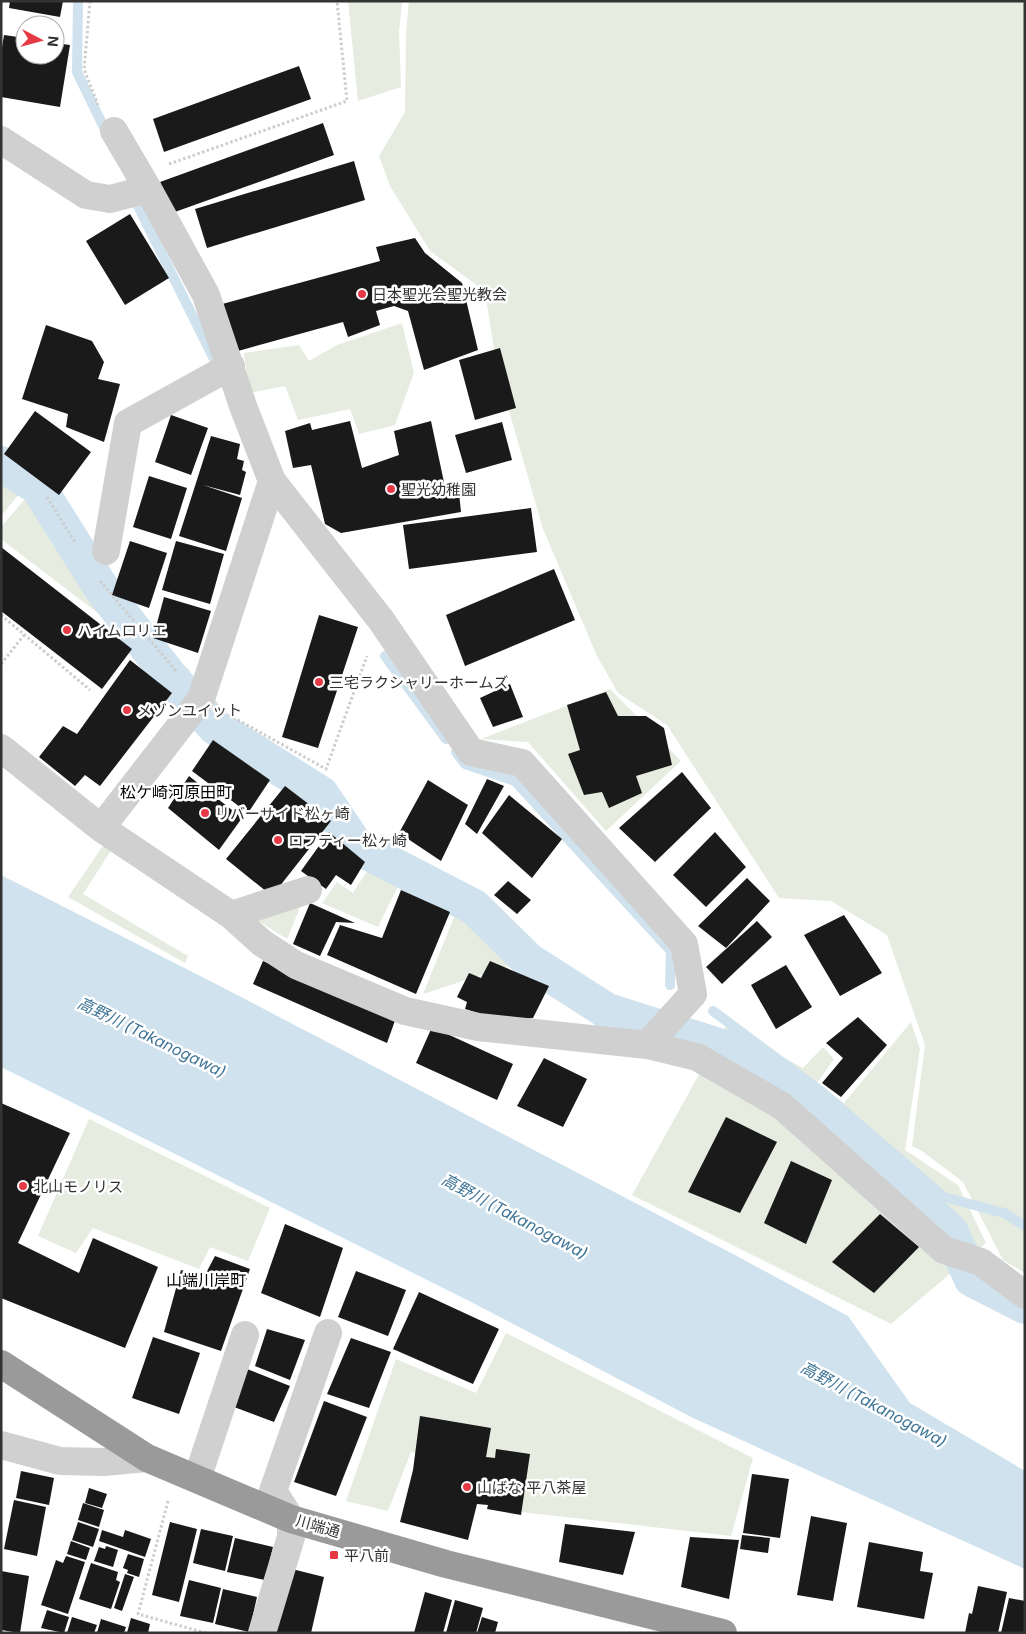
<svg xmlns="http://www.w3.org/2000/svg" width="1026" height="1634" font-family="Inter,'Noto Sans JP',sans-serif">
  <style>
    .green { fill: #e6ecdf }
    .water { fill: #cfe2ee }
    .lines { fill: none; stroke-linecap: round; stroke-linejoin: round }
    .stream { stroke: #cfe2ee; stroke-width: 10 }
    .canal { stroke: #cfe2ee; stroke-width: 36 }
    .building { fill: #1a1a1a }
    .path { stroke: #cdcdcd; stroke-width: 3; stroke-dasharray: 2.5 2.5; stroke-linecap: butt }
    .minor { stroke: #d0d0d0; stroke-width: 28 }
    .highway { stroke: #9a9a9a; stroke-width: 28 }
    .poi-dot { fill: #e63946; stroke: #fff; stroke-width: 2 }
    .labels { text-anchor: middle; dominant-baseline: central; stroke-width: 5; stroke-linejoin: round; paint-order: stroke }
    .poi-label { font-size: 15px; fill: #333; stroke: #fff; text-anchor: start }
    .street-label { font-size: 15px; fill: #333; stroke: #fff }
    .neighbourhood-label { font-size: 16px; fill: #000; stroke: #fff }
    .water-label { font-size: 16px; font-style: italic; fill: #3f7597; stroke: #fff }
  </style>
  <rect width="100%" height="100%" fill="#fff"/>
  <path class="green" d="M348,1H402L399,32L401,87L358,101Z
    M409,1H1025V1273L1003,1260L963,1182L922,1151L912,1146L925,1045L887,935L831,901L779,898L667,725L618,693L597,656L543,529L497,369L485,291L430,251L390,186L379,156L405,112L406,33Z
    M402,323L414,373L395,425L359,434L350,409L298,420L285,386L249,393L244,353L299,345L309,361L337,345Z
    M1,473L25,487L1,516Z
    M32,491L134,641L1,539V527Z
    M153,642L190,670L186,686Z
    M610,689L681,761L606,831L528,742L481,739Z
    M206,713L264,743L260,751L219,726Z
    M111,834L119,838L83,894L188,956L185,963L68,897Z
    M372,863L402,878L378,927L322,903L337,882L353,893Z
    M302,903L287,939L252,917Z
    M457,910L518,963L423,994Z
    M911,1022L920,1049L905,1150L958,1185L986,1243L891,1324L632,1195L726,1026L803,1068L823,1047L834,1059L817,1083L844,1103Z
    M89,1119L270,1208L248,1261L210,1247L199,1269L93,1228L76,1253L38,1236Z
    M506,1333L753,1458L731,1536L487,1508L497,1474L411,1452L388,1511L346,1501L396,1359L476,1393Z"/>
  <path class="water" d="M1,875L218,985L733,1254L848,1316L910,1403L1025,1471V1569L693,1418L473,1303L1,1067Z"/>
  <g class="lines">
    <path class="stream" d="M78,1L77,72L108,136
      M137,204L215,361
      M385,656L446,739
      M456,752L465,764L515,781L671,951L670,985
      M713,1011L822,1092L944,1197L1004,1213L1025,1226"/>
    <path class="canal" d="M1,464L38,487L102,589L171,678L215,727L321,794L356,846L474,907L529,961L607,1011L741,1053L822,1116L950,1231L972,1279L1025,1306"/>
  </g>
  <path class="building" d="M10,1H63L60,17L9,8Z
    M4,35L25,38V55H55V43L70,45L60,107L1,97V54Z
    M299,66L311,99L164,152L153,119Z
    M323,123L334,155L172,213L160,182Z
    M354,161L365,200L207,248L195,209Z
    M130,214L169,278L125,305L86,241Z
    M415,238L425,253L462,283L478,350L424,370L408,311L394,306L376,311L380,325L348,337L343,322L238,351L215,306L380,261L376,247Z
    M46,325L92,341L104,362L98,379L120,384L104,442L66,427L68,414L22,399Z
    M500,348L516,408L475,420L459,360Z
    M35,411L91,452L59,495L4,454Z
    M171,415L208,428L191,475L155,462Z
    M350,421L362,468L399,455L394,431L431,421L445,487L458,483L461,512L341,533L325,524L311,465L293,468L285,431L310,423L312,430Z
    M502,422L512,460L466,473L455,435Z
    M211,436L240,444L237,459L244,461L242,470L246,472L240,495L203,485L242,498L226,551L179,536Z
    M149,476L187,488L171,539L133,527Z
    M531,508L537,552L409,569L403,525Z
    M130,541L167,553L149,608L112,595Z
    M176,541L224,554L210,604L162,590Z
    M1,547L132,649L102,689L1,611Z
    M554,569L575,620L465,666L446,615Z
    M164,597L211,611L198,653L153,638Z
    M319,615L358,627L318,748L282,737Z
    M130,660L172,693L100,786L85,775L75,786L39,757L63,726L77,734Z
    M510,684L523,717L493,727L480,698Z
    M606,692L618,716H646L664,728L672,765L636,776L642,793L609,808L602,792L584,795L568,754L580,750L567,705Z
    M213,740L270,780L248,813L192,771Z
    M682,772L711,808L655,862L619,828Z
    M189,776L242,818L219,850L168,808Z
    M487,779L504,786L477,834L465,824Z
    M428,780L468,805L441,861L399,833Z
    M285,786L331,821L272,896L226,859Z
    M509,795L562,839L532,878L482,833Z
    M329,832L365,862L351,885L336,875L326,889L301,871Z
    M715,832L746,867L706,907L673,875Z
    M747,878L770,901L726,948L698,926Z
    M508,881L531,900L517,914L494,895Z
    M401,890L450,912L416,994L327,955L340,925L382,938Z
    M310,903L355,923L336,922L320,956L293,944Z
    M844,915L882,973L840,996L804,935Z
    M757,921L772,937L722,984L706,967Z
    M263,961L397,1015L387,1043L253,984Z
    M490,961L549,986L533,1018L505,1021L465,1009L467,1002L457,997L469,973L481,978Z
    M786,965L812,1007L776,1029L751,985Z
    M858,1017L887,1045L841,1097L822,1083L843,1058L826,1043Z
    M432,1027L513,1064L497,1100L416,1063Z
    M544,1058L587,1079L563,1127L517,1106Z
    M1,1103L70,1133L18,1243L79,1273L93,1238L158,1267L125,1348L1,1298Z
    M726,1117L777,1142L740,1213L688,1192Z
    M791,1161L832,1180L806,1244L764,1223Z
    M880,1214L919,1247L874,1293L832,1262Z
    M285,1224L343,1248L320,1317L261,1293Z
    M215,1256L250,1269L221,1351L164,1332L181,1270L204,1277Z
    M356,1271L406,1290L388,1336L338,1317Z
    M419,1292L499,1329L473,1384L393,1349Z
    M267,1329L305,1340L290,1380L255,1366Z
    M153,1337L200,1353L179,1414L132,1398Z
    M351,1338L391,1352L369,1408L327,1394Z
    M247,1369L290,1386L274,1422L234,1407Z
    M324,1401L367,1417L336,1496L294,1482Z
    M420,1416L491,1428L486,1457L495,1458L496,1449L530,1454L521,1515L487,1509L488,1505L477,1504L468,1540L400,1522L413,1470Z
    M21,1471L54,1478L49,1505L16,1498Z
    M752,1474L789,1479L780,1538L743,1533Z
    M89,1488L107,1494L102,1508L85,1503Z
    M14,1500L46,1507L37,1556L4,1549Z
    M83,1503L104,1510L99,1527L78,1520Z
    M811,1516L847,1523L833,1601L797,1595Z
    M78,1522L99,1529L93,1547L72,1540Z
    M170,1522L197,1529L179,1602L152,1595Z
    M565,1524L635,1532L623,1575L559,1562Z
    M201,1529L233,1536L225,1571L193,1563Z
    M102,1530L123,1537L125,1530L151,1539L145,1557L99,1541Z
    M742,1535L770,1538L768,1553L740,1549Z
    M690,1537L739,1540L729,1599L681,1587Z
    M235,1538L273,1547L265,1580L227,1572Z
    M71,1541L90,1548L86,1560L67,1554Z
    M869,1542L923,1552L920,1571L933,1573L924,1619L857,1607Z
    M106,1546L118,1550L113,1567L94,1561L99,1547L105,1549Z
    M128,1554L144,1559L139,1577L127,1573L128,1570L123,1568Z
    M66,1556L85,1562L68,1614L41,1605L56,1560L63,1563Z
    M91,1563L118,1572L116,1580L120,1582L111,1609L79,1599Z
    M292,1569L324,1577L311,1633H276Z
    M1,1571L29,1576L20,1633L1,1630Z
    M125,1574L134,1577L122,1611L114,1608Z
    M189,1580L221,1588L213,1623L180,1616Z
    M978,1586L1007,1592L998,1633H965L969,1613L972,1614Z
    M223,1589L257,1597L249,1632L215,1624Z
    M425,1592L452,1600L443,1633H414Z
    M1009,1598L1025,1601V1633H1001Z
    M455,1600L483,1608L476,1633H446Z
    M47,1610L69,1617L64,1633L41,1628Z
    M72,1617L97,1625L94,1633H67Z
    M482,1617L498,1622L495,1633H477Z
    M131,1618L150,1624L148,1633H127Z
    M101,1619L126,1627L124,1633H97Z"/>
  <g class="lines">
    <path class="path" d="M90,1L84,69L98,105
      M169,164L347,101L337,1
      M47,497L75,542
      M100,581L177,672
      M1,615L90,690
      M1,664L24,635
      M229,715L326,769L367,656
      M168,1501L138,1614L206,1633"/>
    <path class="minor" d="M114,131L148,189
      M1,140L86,195L110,199L148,189L206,295L243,406L272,481L381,620L471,752L522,763L684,944L693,994L647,1045
      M106,551L128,423L231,366
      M1,748L101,828L231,915L262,943L296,965L405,1011L478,1027L647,1045L697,1057L782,1106L944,1250L981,1262L1025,1295
      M101,828L201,699L272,481
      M231,915L308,890
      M1,1445L60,1461L104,1462L147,1458
      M197,1479L245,1335
      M262,1633L291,1537V1519L273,1491L328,1333"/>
    <path class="highway" d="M1,1364L147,1458L291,1519L446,1564L723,1633"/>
  </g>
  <g class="poi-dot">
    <circle cx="362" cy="294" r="5"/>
    <circle cx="391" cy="489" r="5"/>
    <circle cx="67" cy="630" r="5"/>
    <circle cx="319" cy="682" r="5"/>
    <circle cx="127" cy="710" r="5"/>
    <circle cx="205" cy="813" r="5"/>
    <circle cx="278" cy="840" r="5"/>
    <circle cx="23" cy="1186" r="5"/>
    <circle cx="467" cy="1487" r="5"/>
    <rect x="329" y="1550" width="10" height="10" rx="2.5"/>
  </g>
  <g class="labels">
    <g class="poi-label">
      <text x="372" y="294">日本聖光会聖光教会</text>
      <text x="401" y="489">聖光幼稚園</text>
      <text x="77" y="630">ハイムロリエ</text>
      <text x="329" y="682">三宅ラクシャリーホームズ</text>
      <text x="137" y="710">メゾンユイット</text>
      <text x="215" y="813">リバーサイド松ヶ崎</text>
      <text x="288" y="840">ロフティー松ヶ崎</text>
      <text x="33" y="1186">北山モノリス</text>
      <text x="477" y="1487">山ばな 平八茶屋</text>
      <text x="344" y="1555">平八前</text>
    </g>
    <g class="street-label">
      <text transform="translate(318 1526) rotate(16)">川端通</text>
    </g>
    <g class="neighbourhood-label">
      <text x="176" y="792">松ケ崎河原田町</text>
      <text x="206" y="1280">山端川岸町</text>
    </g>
    <g class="water-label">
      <text transform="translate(152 1037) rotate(26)">高野川 (Takanogawa)</text>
      <text transform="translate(515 1216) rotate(28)">高野川 (Takanogawa)</text>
      <text transform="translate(874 1404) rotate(28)">高野川 (Takanogawa)</text>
    </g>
  </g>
  <rect width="1026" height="1634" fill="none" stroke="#333333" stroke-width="5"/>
  <g transform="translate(40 40) rotate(96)"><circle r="24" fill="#ffffff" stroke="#adadad"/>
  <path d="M0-4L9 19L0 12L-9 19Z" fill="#e63946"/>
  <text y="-8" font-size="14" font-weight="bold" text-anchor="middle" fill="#333333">N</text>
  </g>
</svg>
